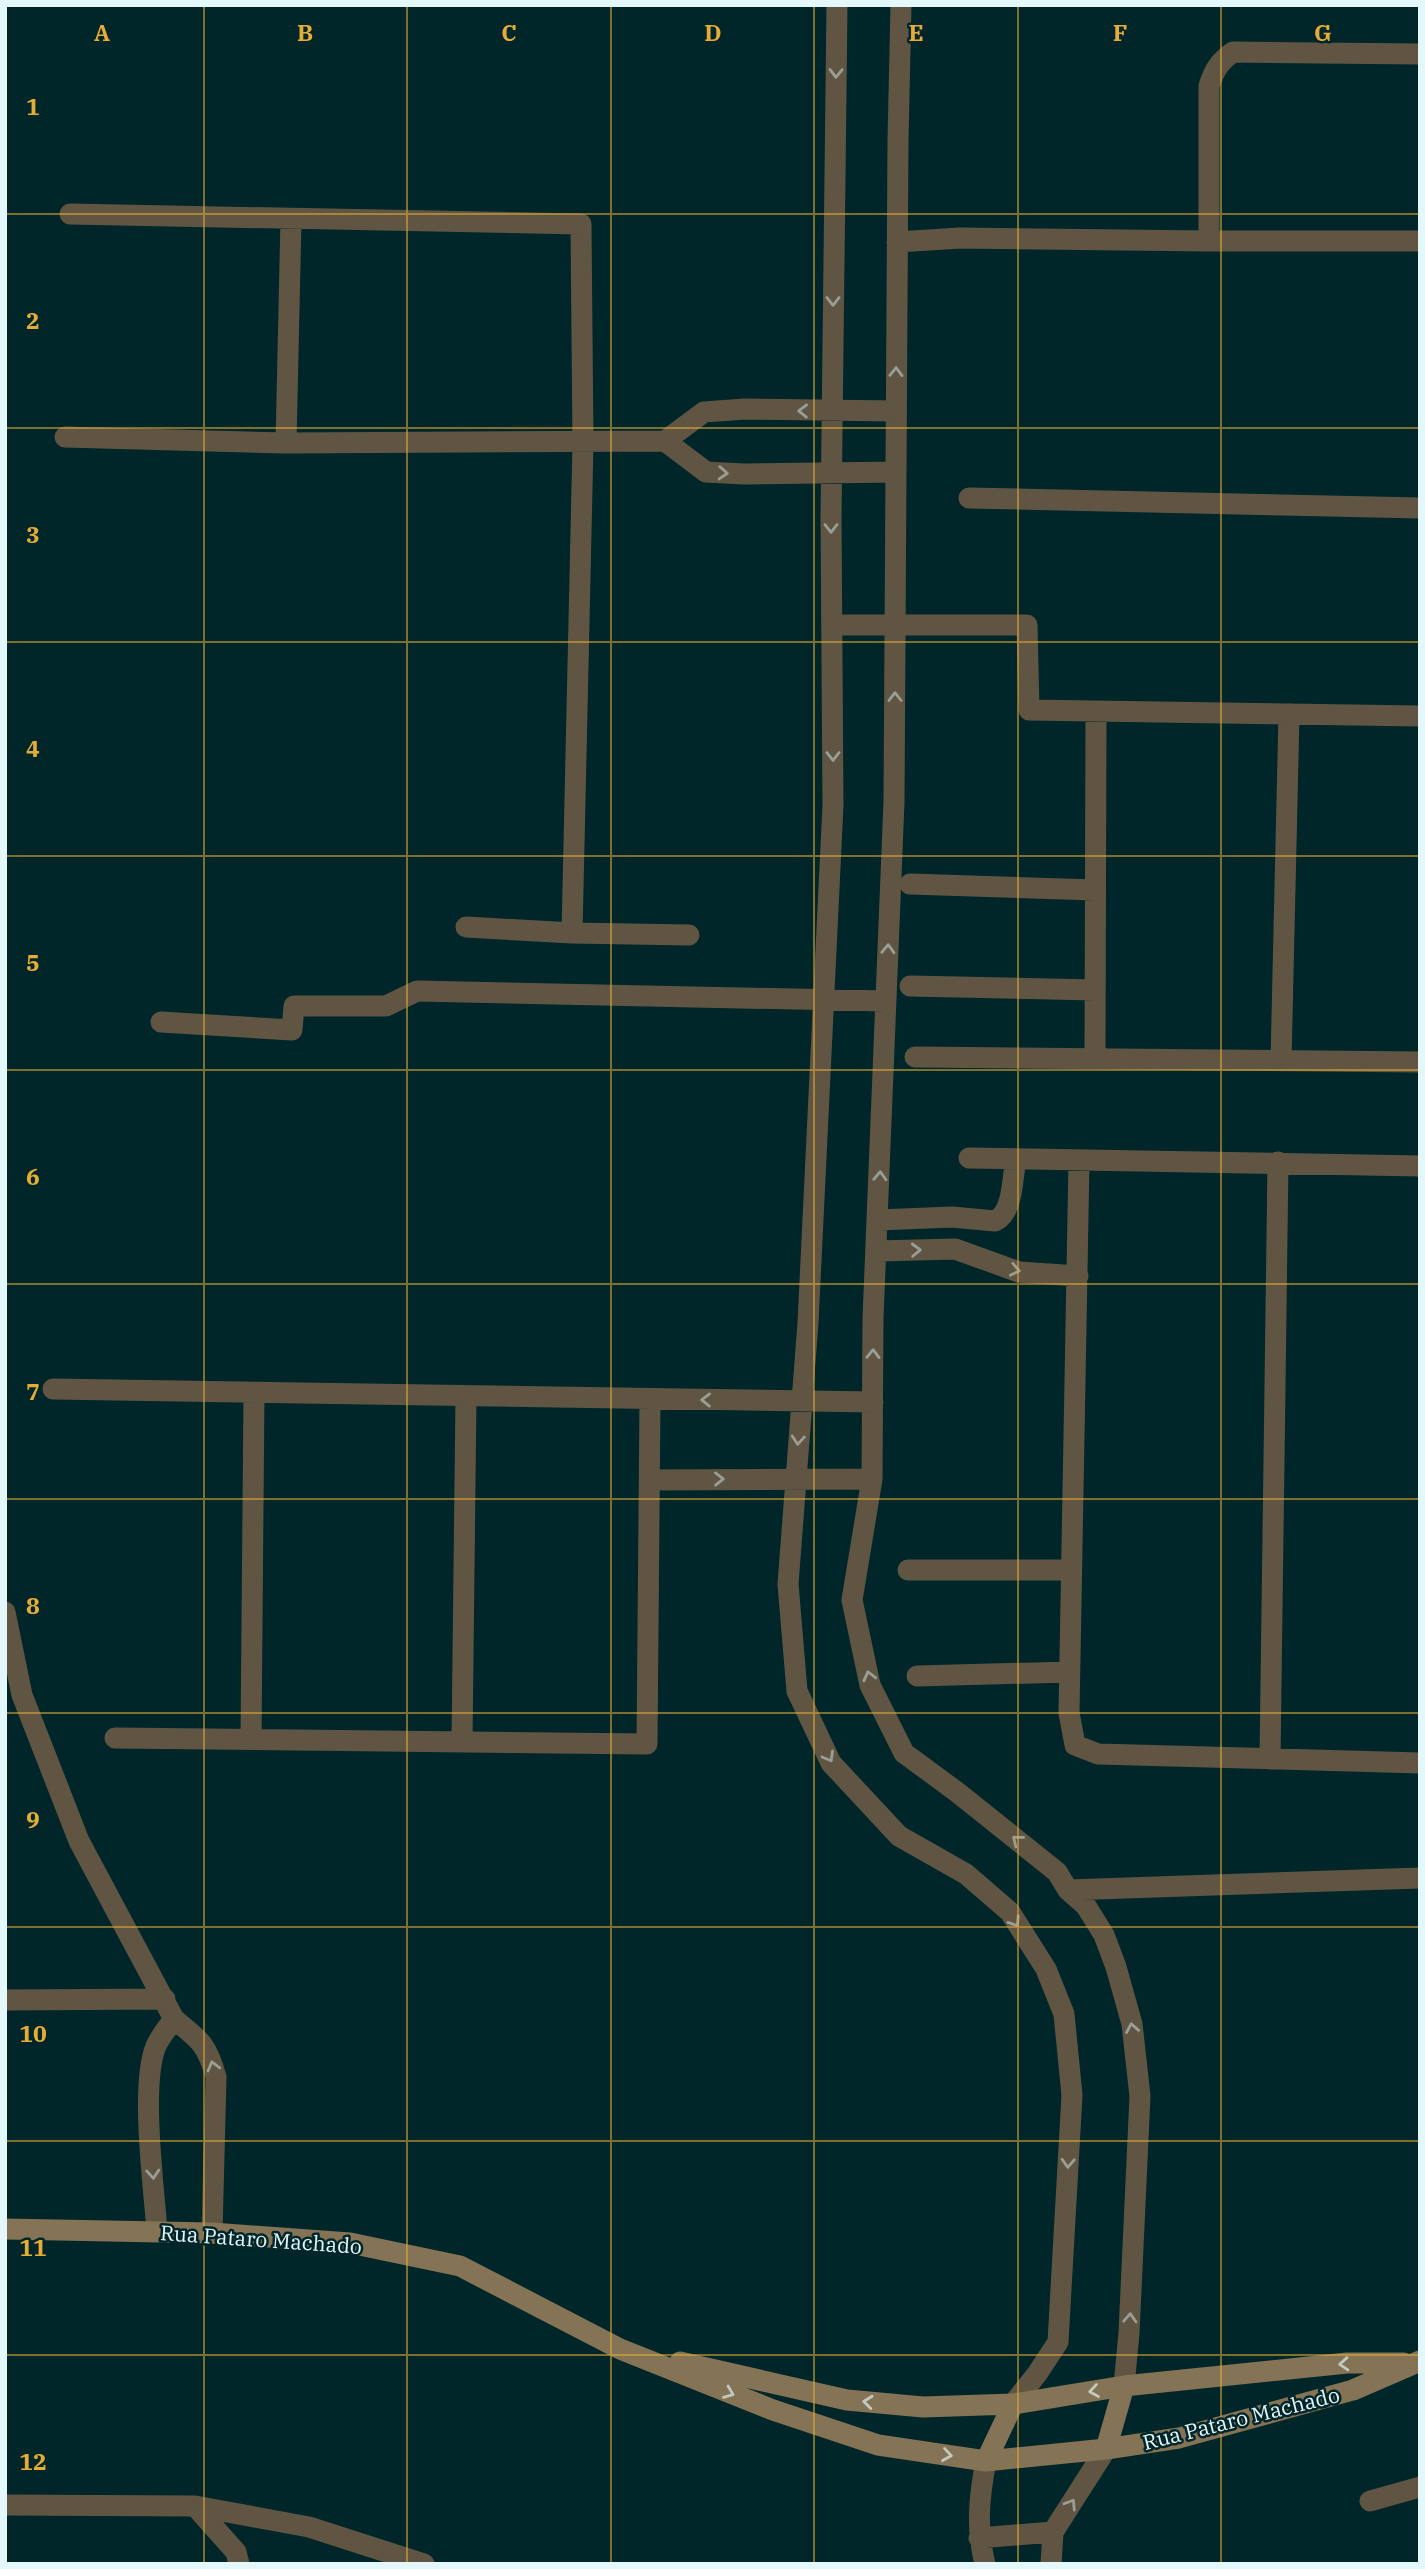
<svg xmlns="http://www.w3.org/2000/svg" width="1425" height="2569" font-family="'IBM Plex Serif',serif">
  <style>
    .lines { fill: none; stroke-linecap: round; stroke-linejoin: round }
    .lane { stroke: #605543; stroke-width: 21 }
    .secondary { stroke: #847355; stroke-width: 21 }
    .oneway { stroke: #9b9e95 }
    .oneway2 { stroke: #c2c9c0 }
    .grid { fill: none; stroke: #e5ad36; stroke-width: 2; stroke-opacity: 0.55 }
    .labels { text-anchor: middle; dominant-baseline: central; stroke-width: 5; stroke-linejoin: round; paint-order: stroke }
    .street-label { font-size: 21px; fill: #e4f7fa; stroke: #01262a }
    .grid-label { font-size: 23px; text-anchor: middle; font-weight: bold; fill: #e5ad36; stroke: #01262a; stroke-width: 5; stroke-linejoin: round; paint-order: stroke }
  </style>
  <rect width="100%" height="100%" fill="#01262a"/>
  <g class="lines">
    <path class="lane" d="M837,5L831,517L833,805L808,1323L788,1584L797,1691L831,1763L899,1836L966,1874L1010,1912L1046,1969L1064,2014L1072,2095L1058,2342L1037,2374L1013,2404
      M901,5L898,140L894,802L873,1318L872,1479L852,1600L870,1685L904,1753L957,1792L1057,1872L1068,1890L1086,1906L1104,1935L1116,1967L1132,2024L1140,2096L1129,2333L1124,2386
      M70,214L581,224L583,443L572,933
      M1209,241V86C1214,70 1220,61 1233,52L1420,54
      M897,242L960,238L1209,241H1420
      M65,437L286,443L665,441L704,412L745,409L895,411
      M665,441L706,472L744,474L896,472
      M286,443L291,219
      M969,498L1420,508
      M832,625H1027L1029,710L1420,716
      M910,884L1095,890
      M466,927L572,933L689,935
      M910,986L1095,990
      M161,1022L292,1030L294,1006H386L417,991L886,1001
      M915,1057L1420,1062
      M1095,1059L1096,712
      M1281,1061L1289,714
      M969,1158L1420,1166
      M1079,1160L1069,1713L1075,1745L1098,1754L1420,1763
      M878,1220L952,1217L995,1221C1014,1212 1012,1177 1016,1159
      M877,1251L955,1249L1019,1272L1078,1276
      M53,1389L873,1402
      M651,1480L872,1479
      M908,1570H1071
      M5,1612L22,1695L79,1841L174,2019C200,2040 207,2044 216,2077L212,2233
      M917,1676L1069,1672
      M115,1738L647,1744L650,1400
      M251,1739L254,1393
      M462,1742L466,1397
      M1270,1759L1278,1162
      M1068,1890L1420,1878
      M5,2000L165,1999
      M157,2231C154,2188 140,2084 156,2046C160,2037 168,2027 174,2019
      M1370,2501L1420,2487
      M5,2505L195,2506L309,2527L424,2564
      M195,2506L236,2552L239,2564
      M979,2538L1053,2532
      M985,2564C976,2528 979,2497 986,2461
      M1051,2564L1053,2532L1106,2449"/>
    <path class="secondary" d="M5,2229L212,2233L350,2243L460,2266L620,2349L773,2410L878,2445L986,2461L1106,2449L1179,2438L1353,2390L1420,2361
      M680,2362L847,2400L923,2407L1013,2404L1124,2386L1347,2363H1404
      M1106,2449L1124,2386
      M986,2461L1013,2404"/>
  </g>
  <defs><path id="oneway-chevron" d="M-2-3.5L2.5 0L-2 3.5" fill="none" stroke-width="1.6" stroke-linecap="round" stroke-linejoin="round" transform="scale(1.75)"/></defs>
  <g class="oneway">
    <use href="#oneway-chevron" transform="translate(836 73) rotate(91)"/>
    <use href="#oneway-chevron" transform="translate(833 301) rotate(90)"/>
    <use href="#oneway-chevron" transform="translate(896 372) rotate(-89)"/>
    <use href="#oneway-chevron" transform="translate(803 411) rotate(-179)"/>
    <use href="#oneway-chevron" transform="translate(723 473) rotate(3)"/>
    <use href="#oneway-chevron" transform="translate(831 528) rotate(90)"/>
    <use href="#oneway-chevron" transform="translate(895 697) rotate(-90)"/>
    <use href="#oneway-chevron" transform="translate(833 756) rotate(90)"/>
    <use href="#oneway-chevron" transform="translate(888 949) rotate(-88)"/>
    <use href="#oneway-chevron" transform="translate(880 1176) rotate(-88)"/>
    <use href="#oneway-chevron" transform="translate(916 1250) rotate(-2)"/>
    <use href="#oneway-chevron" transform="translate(1015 1270) rotate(12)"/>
    <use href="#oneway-chevron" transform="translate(873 1354) rotate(-89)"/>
    <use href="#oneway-chevron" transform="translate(706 1400) rotate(-179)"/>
    <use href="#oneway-chevron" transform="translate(798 1440) rotate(95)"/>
    <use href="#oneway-chevron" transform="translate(719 1479) rotate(-1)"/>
    <use href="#oneway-chevron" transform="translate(869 1676) rotate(-104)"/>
    <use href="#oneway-chevron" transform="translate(829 1757) rotate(60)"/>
    <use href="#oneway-chevron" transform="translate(1017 1840) rotate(-141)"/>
    <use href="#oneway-chevron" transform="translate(1015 1922) rotate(57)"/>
    <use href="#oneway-chevron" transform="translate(1132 2028) rotate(-100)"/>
    <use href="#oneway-chevron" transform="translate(213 2066) rotate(-105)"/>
    <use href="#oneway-chevron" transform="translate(1068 2163) rotate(93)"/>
    <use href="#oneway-chevron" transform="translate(153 2174) rotate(86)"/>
    <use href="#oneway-chevron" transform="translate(1130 2318) rotate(-87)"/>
    <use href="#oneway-chevron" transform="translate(1071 2504) rotate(-58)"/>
  </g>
  <g class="oneway2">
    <use href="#oneway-chevron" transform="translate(1344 2364) rotate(176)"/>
    <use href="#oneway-chevron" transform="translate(1094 2391) rotate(171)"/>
    <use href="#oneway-chevron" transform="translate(729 2393) rotate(22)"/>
    <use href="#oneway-chevron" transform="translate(868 2402) rotate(-174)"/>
    <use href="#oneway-chevron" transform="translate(947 2455) rotate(9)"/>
  </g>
  <path class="grid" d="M204,5V2564M407,5V2564M611,5V2564M814,5V2564M1018,5V2564M1221,5V2564M5,214H1420M5,428H1420M5,642H1420M5,856H1420M5,1070H1420M5,1284H1420M5,1499H1420M5,1713H1420M5,1927H1420M5,2141H1420M5,2355H1420"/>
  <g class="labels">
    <g class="street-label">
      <text transform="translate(261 2239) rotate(4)">Rua Pataro Machado</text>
      <text transform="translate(1241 2418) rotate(-14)">Rua Pataro Machado</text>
    </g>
  </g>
  <g class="grid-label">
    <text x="102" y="41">A</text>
    <text x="305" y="41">B</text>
    <text x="509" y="41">C</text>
    <text x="713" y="41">D</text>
    <text x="916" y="41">E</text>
    <text x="1120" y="41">F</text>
    <text x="1323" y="41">G</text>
    <text x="33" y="115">1</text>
    <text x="33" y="329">2</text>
    <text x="33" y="543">3</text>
    <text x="33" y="757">4</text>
    <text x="33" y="971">5</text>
    <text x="33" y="1185">6</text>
    <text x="33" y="1400">7</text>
    <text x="33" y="1614">8</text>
    <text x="33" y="1828">9</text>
    <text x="33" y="2042">10</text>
    <text x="33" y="2256">11</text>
    <text x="33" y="2470">12</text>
  </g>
  <rect width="1425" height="2569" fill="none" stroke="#e4f7fa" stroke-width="14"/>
</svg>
